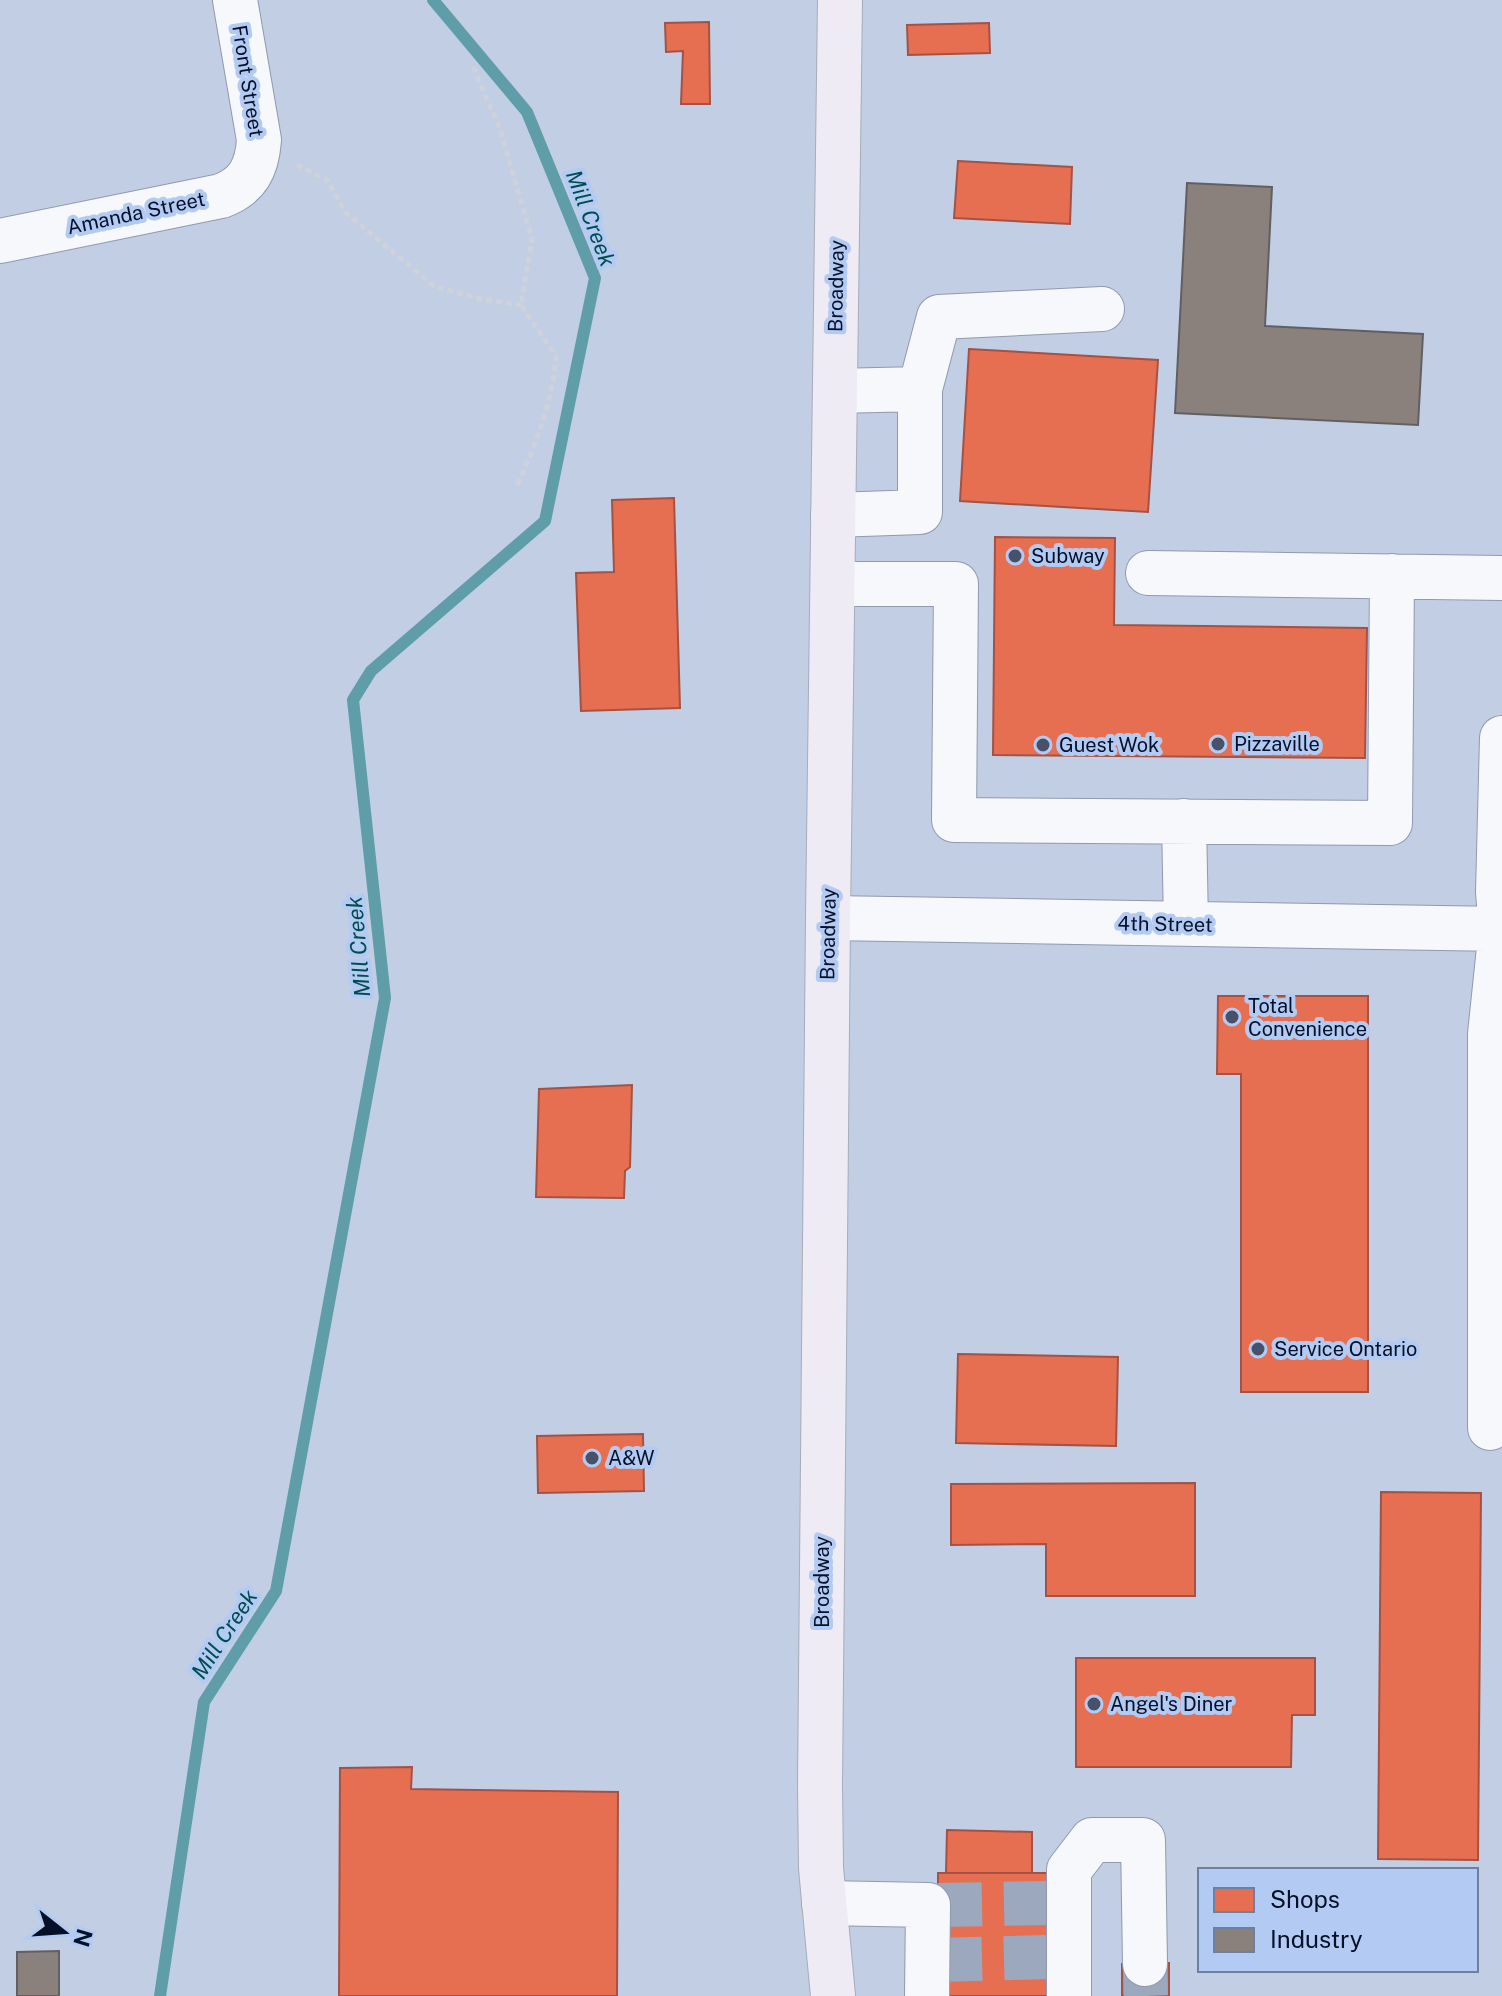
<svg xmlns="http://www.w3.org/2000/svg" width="1502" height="1996" font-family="'Public Sans',sans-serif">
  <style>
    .shops { fill: #e76f51; stroke: #a35245; stroke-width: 2 }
    .industry { fill: #8a817c; stroke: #625f63; stroke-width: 2 }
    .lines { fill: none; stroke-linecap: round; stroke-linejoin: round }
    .stream { stroke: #5f9ea8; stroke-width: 12 }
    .minor-tunnel { stroke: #9ca8be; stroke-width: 44; stroke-dasharray: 44 22; stroke-linecap: butt }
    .minor-casing { stroke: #8f9ab0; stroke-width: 46 }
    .major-casing { stroke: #a6acba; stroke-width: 46 }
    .path { stroke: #ced2da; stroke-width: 5; stroke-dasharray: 6 4; stroke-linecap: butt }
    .minor { stroke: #f6f8fb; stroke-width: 44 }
    .major { stroke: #eeebf5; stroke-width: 44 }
    .poi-dot { fill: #47526a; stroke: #b3cbf3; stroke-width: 3 }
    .labels { text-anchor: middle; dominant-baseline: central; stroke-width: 8; stroke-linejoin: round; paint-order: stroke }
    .street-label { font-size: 20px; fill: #051028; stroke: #b3cbf3 }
    .poi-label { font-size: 20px; fill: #051028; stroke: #b3cbf3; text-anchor: start }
    .water-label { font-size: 22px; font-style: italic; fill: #004d51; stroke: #b3cbf3 }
  </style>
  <rect width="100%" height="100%" fill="#c2cee4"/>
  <path class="shops" d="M709,22L710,104H681L683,51L666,52L665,23Z
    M989,23L990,53L908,55L907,25Z
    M958,161L1072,167L1070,224L954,218Z
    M969,349L1158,360L1148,512L960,501Z
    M674,498L680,708L581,711L576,573L614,572L612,500Z
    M995,537L1115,538L1114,625L1367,628L1365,758L993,755Z
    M1218,996H1368V1392H1241V1074H1217Z
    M632,1085L630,1167L625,1171L624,1198L536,1197L539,1089Z
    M958,1354L1118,1357L1116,1446L956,1443Z
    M643,1434L644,1491L538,1493L537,1436Z
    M1195,1483V1596H1046V1544L951,1545V1484Z
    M1381,1492L1481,1493L1478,1860L1378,1859Z
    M1076,1658H1315V1715H1292L1291,1767H1076Z
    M412,1767L411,1789L618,1792L617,1996H339L340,1768Z
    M947,1830L1032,1832V1873H946Z
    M938,1873H1048V1996H938Z
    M1169,1963V1996H1122V1964Z"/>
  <path class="industry" d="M1187,183L1272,187L1265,326L1423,334L1418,425L1175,413Z
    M59,1951V1996H17V1952Z"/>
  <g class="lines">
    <path class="stream" d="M160,1996L204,1702L276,1591L385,998L353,700L371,671L545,521L595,278L527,112L433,0"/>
    <path class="minor-tunnel" d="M938,1905L1048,1903
      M938,1960L1048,1957
      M1145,1964L1146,1996"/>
    <defs>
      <path id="minor" d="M0,241L221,196C248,186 257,168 259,140L235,0
        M835,391L920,389
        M833,515L920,512V389L939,317L1102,309
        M1148,573L1502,578
        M833,584H956L954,820L1390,823L1392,576
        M1184,821L1186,924
        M828,918L1502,929
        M1490,1034L1501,929L1498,892L1502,738
        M1490,1428V1034L1502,1035
        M824,1903L928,1905L927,1996
        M1069,1996V1870L1092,1840H1143L1145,1964"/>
      <path id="major" d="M833,1996L821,1868L820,1786L828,918L840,0"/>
    </defs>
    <use href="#minor" class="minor-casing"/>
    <use href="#major" class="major-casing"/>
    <path class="path" d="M473,67L500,129L532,239L521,305L556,356C552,404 536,444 516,488
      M297,165L327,180L346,213L434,286L481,299L521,305"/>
    <use href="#minor" class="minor"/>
    <use href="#major" class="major"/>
  </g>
  <g class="poi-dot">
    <circle cx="1015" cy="556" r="8"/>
    <circle cx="1218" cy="744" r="8"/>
    <circle cx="1043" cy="745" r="8"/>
    <circle cx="1232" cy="1017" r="8"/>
    <circle cx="1258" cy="1349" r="8"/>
    <circle cx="592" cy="1458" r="8"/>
    <circle cx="1094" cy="1704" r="8"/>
  </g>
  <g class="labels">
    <g class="street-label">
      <text transform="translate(248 81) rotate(81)">Front Street</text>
      <text transform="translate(136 213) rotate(-12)">Amanda Street</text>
      <text transform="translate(836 286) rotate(-89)">Broadway</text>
      <text transform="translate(1165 924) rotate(1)">4th Street</text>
      <text transform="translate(828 934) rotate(-89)">Broadway</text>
      <text transform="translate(822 1582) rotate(-90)">Broadway</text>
    </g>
    <g class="poi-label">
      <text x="1031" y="556">Subway</text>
      <text x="1234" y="744">Pizzaville</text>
      <text x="1059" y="745">Guest Wok</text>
      <text x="1248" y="1006">Total<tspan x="1248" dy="23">Convenience</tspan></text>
      <text x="1274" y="1349">Service Ontario</text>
      <text x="608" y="1458">A&amp;W</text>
      <text x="1110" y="1704">Angel's Diner</text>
    </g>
    <g class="water-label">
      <text transform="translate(591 218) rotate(69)">Mill Creek</text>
      <text transform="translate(358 947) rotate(-95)">Mill Creek</text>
      <text transform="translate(224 1634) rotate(-57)">Mill Creek</text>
    </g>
  </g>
  <rect x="1198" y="1868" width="280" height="104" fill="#b3cbf3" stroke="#6d80a2" stroke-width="2"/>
  <rect x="1214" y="1888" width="40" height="24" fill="#e76f51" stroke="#6d80a2" stroke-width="2"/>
  <text x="1270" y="1908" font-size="24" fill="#051028">Shops</text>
  <rect x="1214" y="1928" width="40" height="24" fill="#8a817c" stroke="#6d80a2" stroke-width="2"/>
  <text x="1270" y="1948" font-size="24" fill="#051028">Industry</text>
  <g transform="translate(64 1932) rotate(107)" stroke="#b3cbf3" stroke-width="6" paint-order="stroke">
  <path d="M0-6L14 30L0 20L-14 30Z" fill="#051028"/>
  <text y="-12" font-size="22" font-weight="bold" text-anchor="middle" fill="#051028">N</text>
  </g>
</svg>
